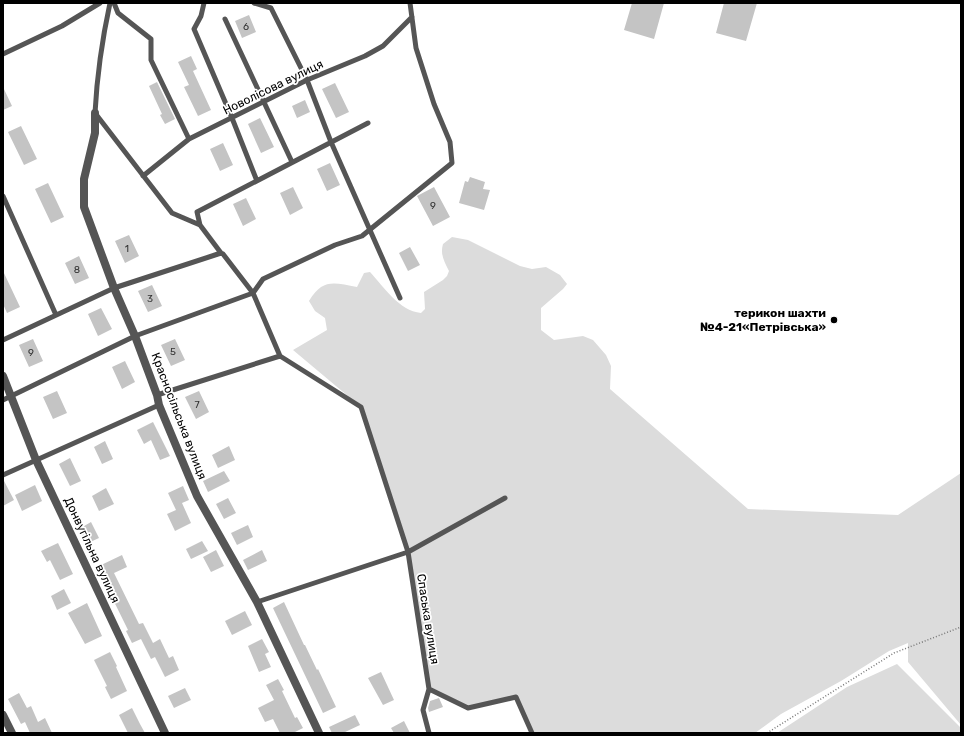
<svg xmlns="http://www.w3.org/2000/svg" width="964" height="736" font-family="Rubik,sans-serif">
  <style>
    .green { fill: #dcdcdc }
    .building { fill: #c4c4c4 }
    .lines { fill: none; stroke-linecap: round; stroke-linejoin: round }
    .path { stroke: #777; stroke-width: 1.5; stroke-dasharray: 1 2; stroke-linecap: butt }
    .service { stroke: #555; stroke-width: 5 }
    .minor { stroke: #555; stroke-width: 8 }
    .poi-dot { fill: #000; stroke: #fff; stroke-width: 1.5 }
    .labels { text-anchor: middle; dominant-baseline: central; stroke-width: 3.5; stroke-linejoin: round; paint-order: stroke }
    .number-label { font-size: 10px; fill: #313131 }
    .street-label { font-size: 12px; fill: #000; stroke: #fff }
    .poi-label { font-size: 12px; font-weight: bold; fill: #000; stroke: #fff; text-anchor: end }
  </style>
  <rect width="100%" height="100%" fill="#fff"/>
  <path class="green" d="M452,237L468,240L520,266L532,269L546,267L560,275L567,284L563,289L541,308V330L554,340L583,336L593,340L606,355L611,366L610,389L748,509L898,515L961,473V725L908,662V643L889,651L841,681L781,714L755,733H532L515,697L468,708L429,689L408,552L361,407L293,350L327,330L325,318L315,311L309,301C323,278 334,283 357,287L364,273L370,272C383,286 399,311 421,313L425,309L424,292L443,280L447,276L449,271C444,261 440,254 443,244Z
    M897,664L961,728V733H777L847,687Z"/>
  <path class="building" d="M632,3H664L654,39L624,30Z
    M724,3H757L746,41L716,33Z
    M249,15L256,32L242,38L235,21Z
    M191,56L197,69L193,71L211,110L198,116L184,87L189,85L178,62Z
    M157,82L175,119L165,124L160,115L162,114L149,86Z
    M335,83L349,112L336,118L322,89Z
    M3,87L12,106L3,110Z
    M305,100L310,112L297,118L292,106Z
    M260,118L274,147L261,153L248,124Z
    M21,126L37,159L24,165L8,132Z
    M223,143L233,165L220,171L210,149Z
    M330,163L340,185L327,191L317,169Z
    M470,177L485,182L483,189L490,190L484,210L459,203L465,181L468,182Z
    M48,183L64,217L51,223L35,189Z
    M293,187L303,208L290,215L280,193Z
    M434,187L450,217L433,226L417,196Z
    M246,198L256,219L243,226L233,204Z
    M129,235L139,256L125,263L115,241Z
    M410,247L420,265L408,271L399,253Z
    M79,256L89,278L75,284L65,263Z
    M3,271L20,307L7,313L3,304Z
    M152,285L162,306L148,312L138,291Z
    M101,308L112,329L98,336L88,314Z
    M33,339L43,361L29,367L19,345Z
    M175,339L185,360L171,366L161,345Z
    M125,361L135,382L122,389L112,367Z
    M57,391L67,413L53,419L43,397Z
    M199,391L209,412L196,419L185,397Z
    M153,422L170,456L160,460L151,440L144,444L137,430Z
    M105,441L113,459L102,464L94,447Z
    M229,446L235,460L218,468L212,455Z
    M70,458L81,481L70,486L59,464Z
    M224,471L230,481L208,492L203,481Z
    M3,479L14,500L3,506Z
    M35,485L42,501L22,511L15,495Z
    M183,486L189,500L182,503L191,523L175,531L167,514L176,510L168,493Z
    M106,488L114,504L99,511L92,496Z
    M228,498L236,513L224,519L216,504Z
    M91,522L99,538L86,544L79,529Z
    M248,525L253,537L237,545L231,533Z
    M202,541L208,551L191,559L186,549Z
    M58,543L73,574L60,580L50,560L47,562L41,551Z
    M216,550L224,566L211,572L203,557Z
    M262,550L267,561L248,570L243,560Z
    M122,555L127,567L114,573L139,624L143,623L153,643L160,639L169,658L173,656L179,670L165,677L155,657L151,659L141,639L132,643L126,631L128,630L97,567Z
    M64,589L71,603L57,610L51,596Z
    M284,602L304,645H305L317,670L318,669L336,707L323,713L273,608Z
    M87,603L102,636L85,644L68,613Z
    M245,611L252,625L232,635L225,621Z
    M262,639L269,652L265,654L271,667L259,672L248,646Z
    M110,652L117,666L116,667L127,691L111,699L105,687L107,686L94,660Z
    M381,672L394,700L383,705L368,678Z
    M278,679L284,690L282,691L295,718L297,717L303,728L293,733H280L273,719L265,722L258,708L274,700L266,685Z
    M185,688L191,700L174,708L168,696Z
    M19,693L27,708L31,706L38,722L45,718L52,733H30L25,722L21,724L8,699Z
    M439,698L443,707L429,712L428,708L430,701Z
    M132,708L140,724L145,733H128L119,715Z
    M355,715L360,725L343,733H332L329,727Z
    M404,721L410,733H394L391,728Z"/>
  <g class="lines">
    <path class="path" d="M767,733L894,653L961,627"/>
    <path class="service" d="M110,3C102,40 97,75 95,113L172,213L200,225L221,253L223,254L253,293L280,356L361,407L408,552L429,689L468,708L516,697L532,733
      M114,3L118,13L151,39V60L189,139
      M204,3L201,16L194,29L232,118L257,181
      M254,3L271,8L307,80L331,142L400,298
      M225,19L292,162
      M3,54L62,26L100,3
      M143,176L189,139L307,80L365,56L383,46L412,17
      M3,196L56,315
      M200,225L197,212L368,123
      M3,340L114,288L221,253
      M157,395L280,356
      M3,400L135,336L253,293L263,279L335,245L362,236L452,163L450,142L434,104L416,48L410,3
      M3,475L159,405
      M257,602L408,552L505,498
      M429,689L423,710L429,733"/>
    <path class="minor" d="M95,113V133L84,179V207L114,288L135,336L157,395L159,405L197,496L257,602L319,733
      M3,376L36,460L165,733
      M3,715L12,733"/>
  </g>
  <circle class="poi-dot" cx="834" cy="320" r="4"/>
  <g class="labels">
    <g class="number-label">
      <text x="246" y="27">6</text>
      <text x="433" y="206">9</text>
      <text x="127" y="249">1</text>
      <text x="77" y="270">8</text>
      <text x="150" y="299">3</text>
      <text x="173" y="352">5</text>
      <text x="31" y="353">9</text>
      <text x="197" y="405">7</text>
    </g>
    <g class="street-label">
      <text transform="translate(273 87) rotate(-26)">Новолісова вулиця</text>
      <text transform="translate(179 416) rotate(69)">Красносільська вулиця</text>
      <text transform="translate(92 550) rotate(65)">Донвугільна вулиця</text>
      <text transform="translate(428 619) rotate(81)">Спаська вулиця</text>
    </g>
    <g class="poi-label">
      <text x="826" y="313">терикон шахти<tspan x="826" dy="14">№4-21«Петрівська»</tspan></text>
    </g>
  </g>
  <rect width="964" height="736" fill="none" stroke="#000000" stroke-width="8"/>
</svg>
